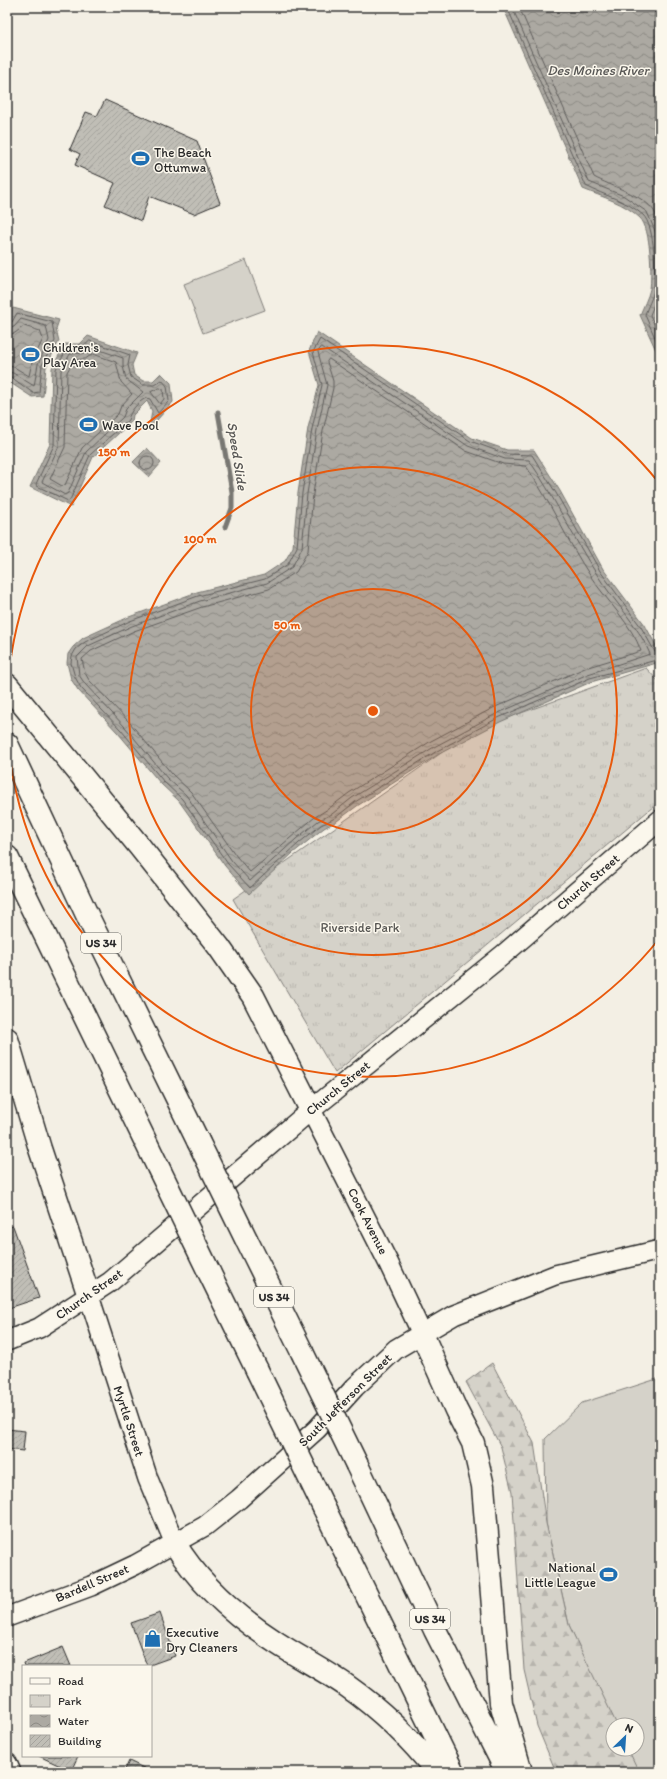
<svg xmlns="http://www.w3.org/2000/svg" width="667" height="1779" font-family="Itim,sans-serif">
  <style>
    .grass { fill: #d5d2c9; stroke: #807e7a }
    .forest { fill: url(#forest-firs); stroke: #807e7a }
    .park { fill: url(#park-tufts); stroke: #807e7a }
    .water { fill: url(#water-waves); stroke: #787772 }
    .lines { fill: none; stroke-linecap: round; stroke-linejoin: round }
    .shore { stroke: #5f5d5b; stroke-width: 1 }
    .stream { stroke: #787772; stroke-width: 5 }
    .building { fill: url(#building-hatch); stroke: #2b2b2b }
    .secondary-casing { stroke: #2b2b2b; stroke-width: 22 }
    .trunk-casing { stroke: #2b2b2b; stroke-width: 25 }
    .secondary { stroke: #fbf7ec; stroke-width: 19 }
    .trunk { stroke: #fbf7ec; stroke-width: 22 }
    .trunk-bridge-casing { stroke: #2b2b2b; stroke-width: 25; stroke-linecap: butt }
    .trunk-bridge { stroke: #fbf7ec; stroke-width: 22 }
    .ring { fill: none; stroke: #e8590c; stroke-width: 2 }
    .labels { text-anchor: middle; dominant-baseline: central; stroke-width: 3; stroke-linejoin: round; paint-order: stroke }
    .shield { fill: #fbf7ec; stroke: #696865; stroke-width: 1 }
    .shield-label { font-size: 12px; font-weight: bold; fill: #2b2b2b }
    .poi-label { font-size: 13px; fill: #2b2b2b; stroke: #fbf7ec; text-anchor: start }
    .street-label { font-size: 13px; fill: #2b2b2b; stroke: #fbf7ec }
    .park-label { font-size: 13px; fill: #565552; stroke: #fbf7ec }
    .water-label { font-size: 14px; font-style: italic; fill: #585755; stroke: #fbf7ec }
    .centre { fill: #e8590c; stroke: #fbf7ec; stroke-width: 2 }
    .ring-label { font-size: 12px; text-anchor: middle; font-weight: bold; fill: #e8590c; stroke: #fbf7ec; stroke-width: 3; stroke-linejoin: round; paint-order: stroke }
  </style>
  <defs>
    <pattern id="forest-firs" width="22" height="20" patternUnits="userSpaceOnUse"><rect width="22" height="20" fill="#d5d2c9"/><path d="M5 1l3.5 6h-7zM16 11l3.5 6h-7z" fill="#b7b4ad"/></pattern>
    <pattern id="park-tufts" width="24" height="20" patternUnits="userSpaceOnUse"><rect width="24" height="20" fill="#d5d2c9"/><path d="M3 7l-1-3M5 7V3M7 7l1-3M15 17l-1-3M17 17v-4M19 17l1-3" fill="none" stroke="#b7b4ad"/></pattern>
    <pattern id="water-waves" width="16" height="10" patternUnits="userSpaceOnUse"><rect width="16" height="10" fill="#aca9a2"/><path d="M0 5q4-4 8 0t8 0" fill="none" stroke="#8c8a84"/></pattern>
    <pattern id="building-hatch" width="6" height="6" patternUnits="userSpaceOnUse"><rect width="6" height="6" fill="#c0beb6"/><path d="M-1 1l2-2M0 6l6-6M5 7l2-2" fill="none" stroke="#a5a39d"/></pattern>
  </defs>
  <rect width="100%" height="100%" fill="#f3efe4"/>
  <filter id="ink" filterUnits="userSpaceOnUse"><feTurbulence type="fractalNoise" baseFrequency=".025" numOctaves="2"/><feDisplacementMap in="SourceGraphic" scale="8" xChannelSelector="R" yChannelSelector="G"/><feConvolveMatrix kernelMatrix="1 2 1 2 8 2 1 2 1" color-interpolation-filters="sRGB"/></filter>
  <g filter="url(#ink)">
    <path class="grass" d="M246,260L265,310L203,333L184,284Z
      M660,1378V1772H638L627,1749H637V1725H615L569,1625L546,1523L545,1439L582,1403Z"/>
    <path class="forest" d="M492,1363L534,1443L546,1523L569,1625L617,1725H613V1749H628L639,1772H556L537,1726L524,1670L512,1492L501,1447L466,1382Z"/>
    <path class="park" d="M646,668L660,683V801L335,1073L233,899L474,730Z"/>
    <path class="water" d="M503,7H660V359L640,315C643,307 648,298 650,289C652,275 651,228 640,218C625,203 602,197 583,189Z
      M13,308L59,320L56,329L59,341L46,367L43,396L32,397L9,382L7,378V324Z
      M317,332L472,438L507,450H534L560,491L603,569L645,625L660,653V662L591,682L500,722L439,754L357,806L337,821L324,828L293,853L249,894L225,866L179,801L161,784L118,733L78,690L71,679L67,663L68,654L73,647L83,638L129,617L197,592L264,575L285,561L293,547L298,493L308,428L319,385L309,351Z
      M88,336L137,353L132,365L134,375L143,381H153L161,373L171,383L173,402L149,429L152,411L147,401L133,415L132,421L93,457L71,507L30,487L50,444L52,368L65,344H80Z
      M147,448L161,463L149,477L133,462Z"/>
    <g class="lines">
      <path class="shore" d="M507,7L586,186C605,196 626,200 643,215C655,226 656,274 654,289C653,298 647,307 645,315L660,349
        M512,7L589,182L624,196L647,212L655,231L660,253
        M519,7L594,177C610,186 644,195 654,211C657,216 658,221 660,226
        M660,264L659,292L650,315L660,337
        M7,324L12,322L17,313L52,322L55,341L42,365L39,392L33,393L11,377H7
        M7,329L14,327L21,319L46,326L49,340L38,364L34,386L13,373L7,372
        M7,335L15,333L24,326L40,331L43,339L32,362L29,376L14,367L7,366
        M90,341L130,355L128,365L131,377L143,385H154L162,380L167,386L169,401L158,413L150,399L146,398C138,402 130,411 128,420L90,455L70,500L68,501L37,486L36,484L54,445L56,369L67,349L82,348Z
        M91,347L123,358V366L126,379L143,392L126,409L123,417L86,452L68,493L65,495L42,482L59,446L61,371L70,354L83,353Z
        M322,347L468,446L505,459L529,460C554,496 572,536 596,573C613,601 638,624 650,654L588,674L496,714L434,747L352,798L332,814L318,821L296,839L250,881L232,861L186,795L167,778L125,727L85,684L79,675L77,657L88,646L132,626L200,601L267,583L292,567L302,548L307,494L317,430L327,385L318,352Z
        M93,354L116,362L121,382L132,394L121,406L118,414L82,448L65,485L62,486L50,479L65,447L67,372L74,360L85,359Z
        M329,359L466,451L503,464L526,466C550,501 567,541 591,577C607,601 632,625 641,651L585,668L493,708L431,741L349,793L328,809L315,817L250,872L237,857L191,792L172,774L130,723L89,680L85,673L82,659L91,651L134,631L202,607L269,589L296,572L308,551L313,494L323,431L333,388V381L327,362Z
        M160,388L163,389L164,399L160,404L151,392Z
        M140 463a7 7 0 1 1 14 0a7 7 0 1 1-14 0Z
        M660,654L655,652L641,627L600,571L556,493L532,455L506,454L470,441L320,339L313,352L322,385L312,429L302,493L297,547L288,564L265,579L198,596L130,621L85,642L76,649L72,656L71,663L75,677L81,688L121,730L164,782L182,799L228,864L250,888L299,843L321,825L335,818L355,802L437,751L498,718L590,678L660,659"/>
      <path class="stream" d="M218,412L232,492V508L225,527"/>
    </g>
    <path class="building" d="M105,100L197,141L220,203L194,214L149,196L141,221L105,205L115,183L75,165L80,154L70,149L86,112L97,116Z
      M13,1226L39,1298L9,1308L7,1301V1228Z
      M7,1429L25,1431L23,1451L7,1449Z
      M160,1613L175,1656L147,1666L131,1623Z
      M63,1647L71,1666H25L24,1663Z
      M39,1756H78L71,1771Z
      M129,1761L152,1772H124Z"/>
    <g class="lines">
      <defs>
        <path id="secondary" d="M311,1110L389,1264L422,1334
          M89,1296L148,1479L175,1544
          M7,1341L39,1328L110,1282L311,1110L504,954L660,820
          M7,1617L91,1586L135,1565L205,1526L239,1499L317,1429L355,1387L396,1349L454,1315L555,1275L660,1250
          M7,1763L11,1772"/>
        <path id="trunk" d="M7,685L140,847L219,947L253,996L311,1110
          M7,744L89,919L198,1141
          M7,857L158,1167
          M7,1039L40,1149L89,1296
          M247,1241L302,1352
          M209,1272L257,1370
          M422,1334L456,1410L473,1443L483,1486L501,1703L521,1772
          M357,1465L435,1630L507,1772
          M324,1508L453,1772
          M175,1544C199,1584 237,1617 277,1643C300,1658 324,1670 347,1686C381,1710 411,1739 437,1772"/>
      </defs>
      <use href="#secondary" class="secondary-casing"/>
      <use href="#trunk" class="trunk-casing"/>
      <use href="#secondary" class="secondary"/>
      <use href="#trunk" class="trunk"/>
      <defs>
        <path id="trunk-bridge" d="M198,1141L247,1241
          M158,1167L209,1272
          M302,1352L357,1465
          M257,1370L324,1508"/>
      </defs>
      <use href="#trunk-bridge" class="trunk-bridge-casing"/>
      <use href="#trunk-bridge" class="trunk-bridge"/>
    </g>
  </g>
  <circle cx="373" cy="711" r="122" fill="#e8590c" fill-opacity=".12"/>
  <g class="ring">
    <circle cx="373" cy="711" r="122"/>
    <circle cx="373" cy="711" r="244"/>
    <path d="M659 939A366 366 0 0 1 7 714M7 708A366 366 0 0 1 659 483"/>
  </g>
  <defs>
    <symbol id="stadium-bare" viewBox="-9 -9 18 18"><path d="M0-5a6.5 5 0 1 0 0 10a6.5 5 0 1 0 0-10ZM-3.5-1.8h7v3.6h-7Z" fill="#1f6fb2" stroke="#fbf7ec" stroke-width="2.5" paint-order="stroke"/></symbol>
    <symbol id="shop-bare" viewBox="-9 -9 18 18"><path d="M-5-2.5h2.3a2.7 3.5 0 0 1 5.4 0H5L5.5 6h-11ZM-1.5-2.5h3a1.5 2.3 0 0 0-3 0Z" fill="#1f6fb2" stroke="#fbf7ec" stroke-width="2.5" paint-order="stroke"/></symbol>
  </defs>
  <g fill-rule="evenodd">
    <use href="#stadium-bare" x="128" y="146" width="25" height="25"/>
    <use href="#stadium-bare" x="18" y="342" width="25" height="25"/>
    <use href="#stadium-bare" x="76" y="412" width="25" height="25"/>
    <use href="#stadium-bare" x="596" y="1562" width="25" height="25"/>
    <use href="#shop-bare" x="140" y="1626" width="25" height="25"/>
  </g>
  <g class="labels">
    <g class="shield">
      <rect x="81" y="933" width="40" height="20" rx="3"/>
      <rect x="254" y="1287" width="40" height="20" rx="3"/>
      <rect x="410" y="1609" width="40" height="20" rx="3"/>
    </g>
    <g class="shield-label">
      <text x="101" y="943">US 34</text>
      <text x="274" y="1297">US 34</text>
      <text x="430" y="1619">US 34</text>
    </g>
    <g class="poi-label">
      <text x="154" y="152">The Beach<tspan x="154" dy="15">Ottumwa</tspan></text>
      <text x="43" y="347">Children's<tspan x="43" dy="15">Play Area</tspan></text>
      <text x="102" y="425">Wave Pool</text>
      <text x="596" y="1567" text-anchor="end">National<tspan x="596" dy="15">Little League</tspan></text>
      <text x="166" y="1632">Executive<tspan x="166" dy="15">Dry Cleaners</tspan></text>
    </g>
    <g class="street-label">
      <text transform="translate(588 882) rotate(-41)">Church Street</text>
      <text transform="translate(338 1088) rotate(-39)">Church Street</text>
      <text transform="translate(368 1221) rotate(63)">Cook Avenue</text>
      <text transform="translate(89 1294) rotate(-35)">Church Street</text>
      <text transform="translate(345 1400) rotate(-45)">South Jefferson Street</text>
      <text transform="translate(129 1421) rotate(72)">Myrtle Street</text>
      <text transform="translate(92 1583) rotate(-23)">Bardell Street</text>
    </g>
    <g class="park-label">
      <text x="360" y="927">Riverside Park</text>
    </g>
    <g class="water-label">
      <text x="598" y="70">Des Moines River</text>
      <text transform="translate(237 456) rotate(81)">Speed Slide</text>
    </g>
  </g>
  <circle cx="373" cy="711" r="6" class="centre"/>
  <g class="ring-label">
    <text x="114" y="456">150 m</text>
    <text x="200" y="543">100 m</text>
    <text x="287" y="629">50 m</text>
  </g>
  <rect width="667" height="1779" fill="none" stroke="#fbf7ec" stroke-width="24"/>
  <rect x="12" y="12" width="643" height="1755" fill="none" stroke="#2b2b2b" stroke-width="1.5" filter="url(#ink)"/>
  <rect x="22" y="1665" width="130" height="92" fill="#fbf7ec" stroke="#a8a59f"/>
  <rect x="30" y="1678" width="20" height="6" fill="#fbf7ec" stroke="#a8a59f"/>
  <text x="58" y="1685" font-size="12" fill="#2b2b2b">Road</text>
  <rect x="30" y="1695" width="20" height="12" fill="url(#park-tufts)" stroke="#a8a59f"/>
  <text x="58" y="1705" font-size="12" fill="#2b2b2b">Park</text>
  <rect x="30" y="1715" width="20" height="12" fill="url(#water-waves)" stroke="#a8a59f"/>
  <text x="58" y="1725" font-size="12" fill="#2b2b2b">Water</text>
  <rect x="30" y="1735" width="20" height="12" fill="url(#building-hatch)" stroke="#a8a59f"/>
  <text x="58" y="1745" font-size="12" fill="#2b2b2b">Building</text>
  <g transform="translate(625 1737) rotate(25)"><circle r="19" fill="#fbf7ec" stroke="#a8a59f"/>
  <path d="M0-3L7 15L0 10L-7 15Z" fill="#1f6fb2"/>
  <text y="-6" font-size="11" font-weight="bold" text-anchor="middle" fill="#2b2b2b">N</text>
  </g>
</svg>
